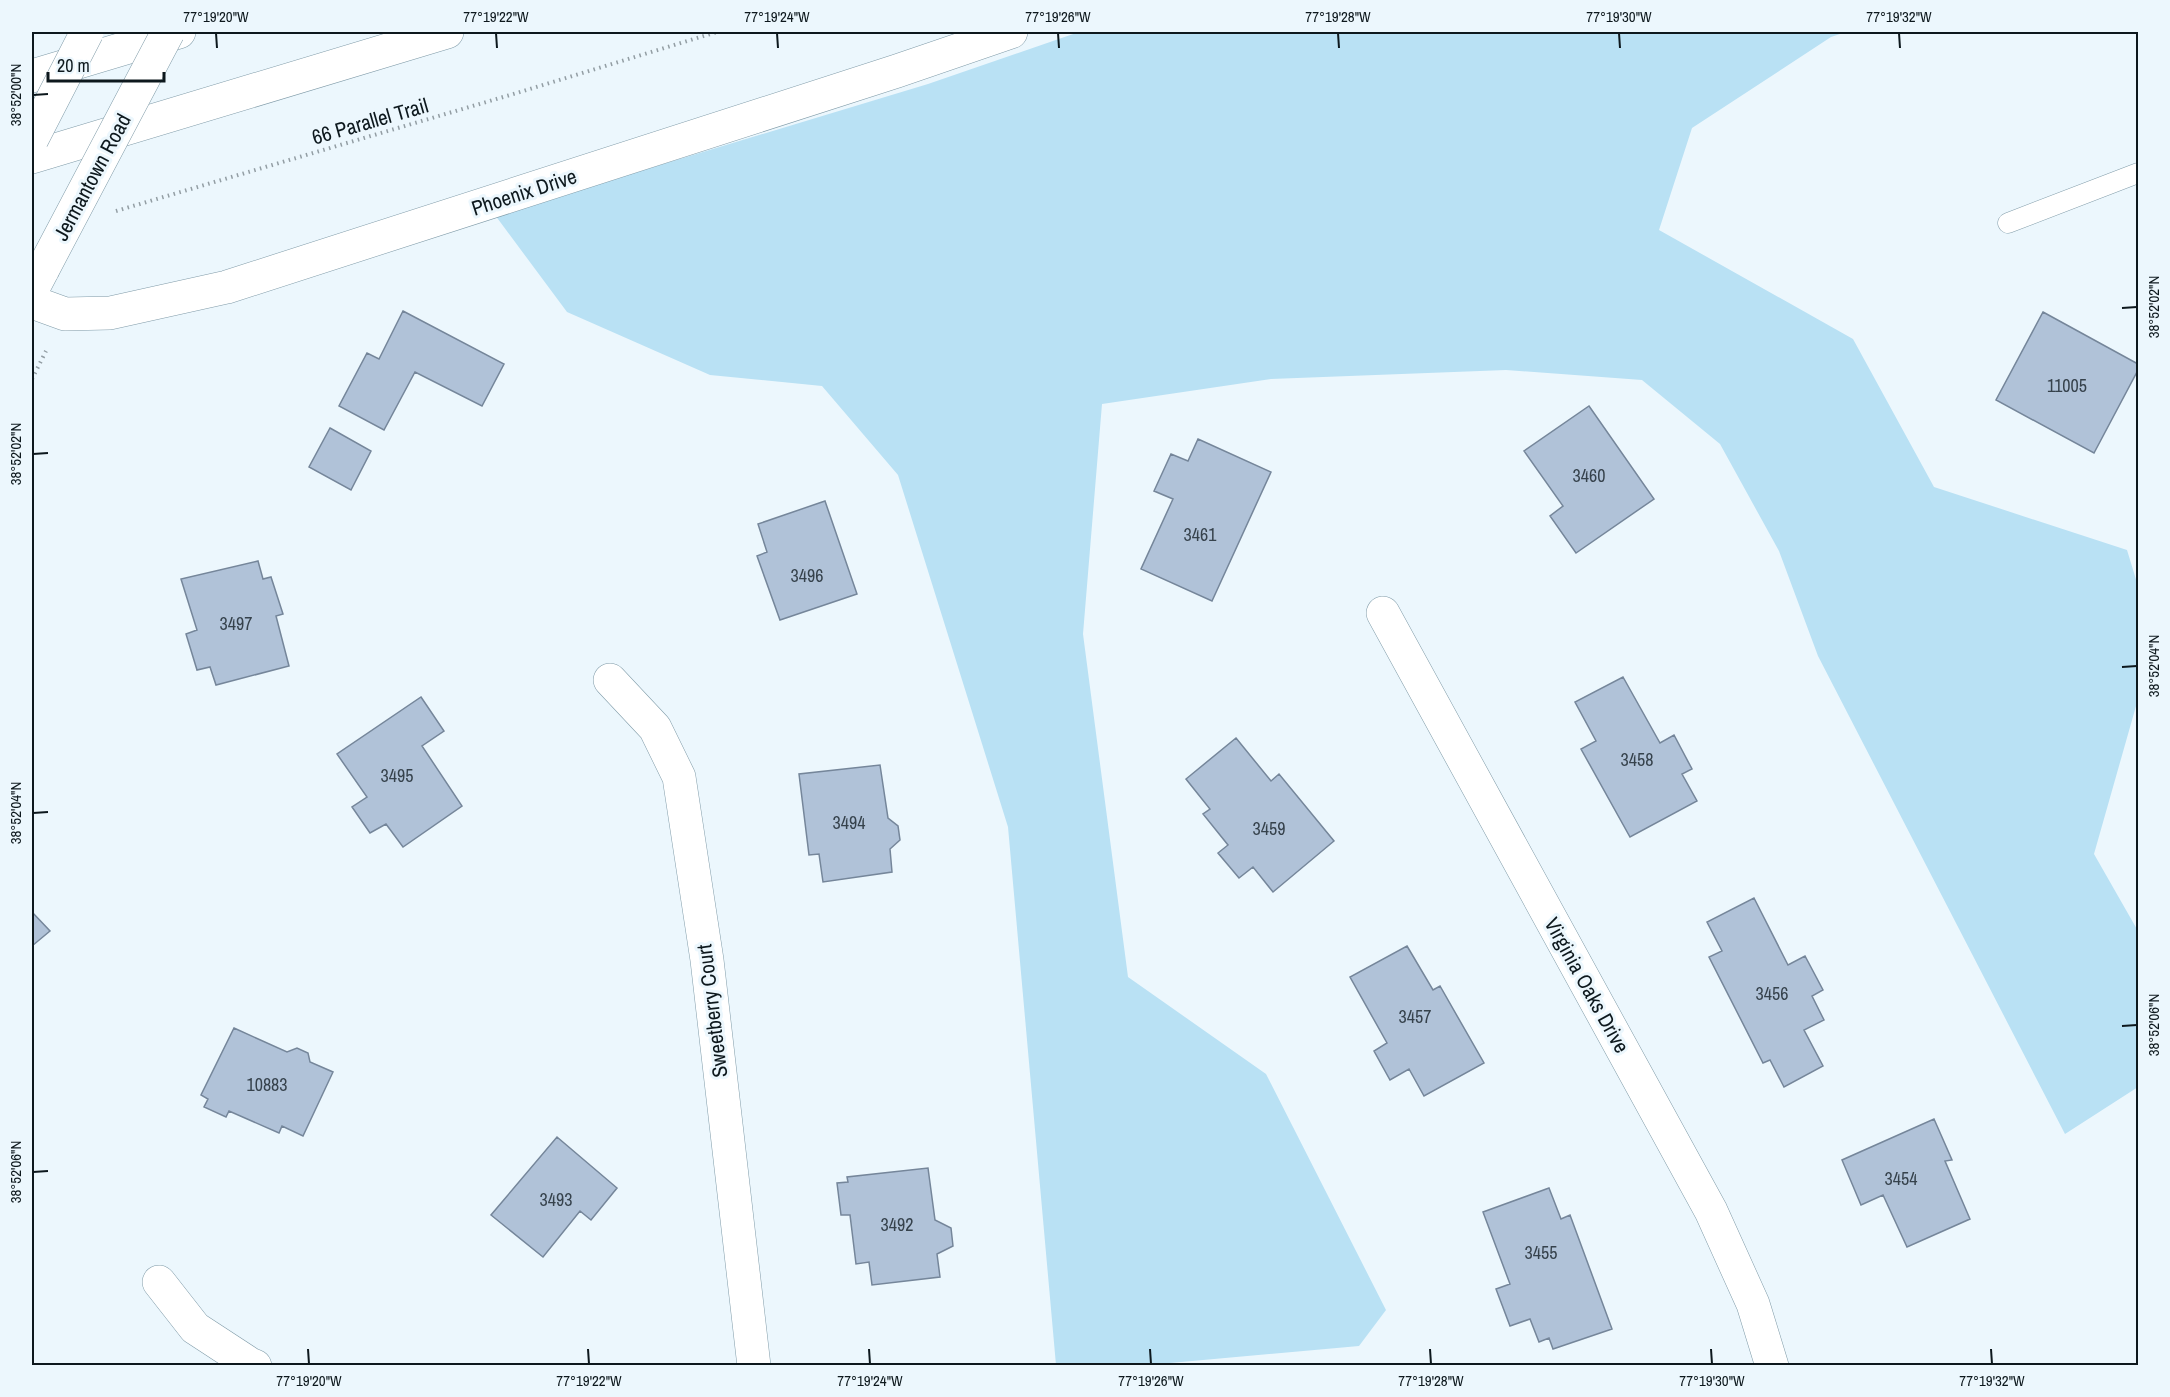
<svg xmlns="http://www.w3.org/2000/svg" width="2170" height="1397" font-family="'Archivo Narrow',sans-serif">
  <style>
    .green { fill: #b9e1f4 }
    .building { fill: #b0c2d8; stroke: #75869a; stroke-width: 1.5 }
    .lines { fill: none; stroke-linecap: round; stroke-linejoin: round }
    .lane-casing { stroke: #819ca9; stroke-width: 21 }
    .street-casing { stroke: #819ca9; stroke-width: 34 }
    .secondary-casing { stroke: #819ca9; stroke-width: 34 }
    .highway-casing { stroke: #819ca9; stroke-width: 34 }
    .path { stroke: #939ea4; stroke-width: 4; stroke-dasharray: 1.5 4.5; stroke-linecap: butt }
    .lane { stroke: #fff; stroke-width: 20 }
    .street { stroke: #fff; stroke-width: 33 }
    .secondary { stroke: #fff; stroke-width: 33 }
    .highway { stroke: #fff; stroke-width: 33 }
    .secondary-bridge-casing { stroke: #819ca9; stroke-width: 34; stroke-linecap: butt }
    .secondary-bridge { stroke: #fff; stroke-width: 33 }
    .ticks { fill: none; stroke: #0d181d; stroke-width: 2 }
    .labels { text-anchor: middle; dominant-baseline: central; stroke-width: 6; stroke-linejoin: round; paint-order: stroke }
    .number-label { font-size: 18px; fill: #36424c }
    .street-label { font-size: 21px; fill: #0d181d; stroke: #ecf7fd }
    .neatline { fill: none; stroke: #0d181d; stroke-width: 2 }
    .ticks-label { font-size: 15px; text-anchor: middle; fill: #0d181d }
  </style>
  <rect width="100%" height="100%" fill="#ecf7fd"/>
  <path class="green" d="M1079,32H1846L1831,37L1692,128L1659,230L1853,339L1934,487L2127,550L2138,586V699L2094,854L2138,931V1087L2065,1134L1818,656L1779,551L1720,444L1642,380L1506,370L1271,379L1102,404L1083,634L1128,977L1266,1074L1386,1310L1359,1346L1148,1365H1056L1008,827L898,475L822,386L710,375L567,312L495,215L928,84Z"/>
  <path class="building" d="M403,311L504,364L482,406L415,372L384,430L339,406L367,353L379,359Z
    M2043,312L2138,364V370L2094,453L1996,400Z
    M1589,406L1654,499L1576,553L1550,516L1563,506L1524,451Z
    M330,428L371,451L351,490L309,467Z
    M1198,439L1271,472L1212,601L1141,569L1173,499L1154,491L1171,454L1188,461Z
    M825,501L857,594L780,620L757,556L767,552L758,524Z
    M258,561L263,579L271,577L283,614L276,616L289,666L216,685L210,667L197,670L186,634L197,630L181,579Z
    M1623,677L1660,743L1674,735L1692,769L1682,774L1697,801L1630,837L1581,749L1596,741L1575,702Z
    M421,697L444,731L422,746L462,806L403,847L386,824L370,833L352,807L367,797L337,754Z
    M1236,738L1271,781L1279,774L1334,841L1273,892L1253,867L1239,878L1218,853L1228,845L1203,814L1210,809L1186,779Z
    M880,765L888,818L898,826L900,840L890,849L892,872L823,882L819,854L809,855L799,774Z
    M1754,898L1788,965L1805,956L1823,990L1812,996L1824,1020L1804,1030L1823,1066L1784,1087L1770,1060L1763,1063L1709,957L1722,951L1707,922Z
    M32,912L50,931L32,946Z
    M1407,946L1433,990L1440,986L1484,1063L1424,1096L1409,1069L1390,1080L1374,1051L1387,1043L1350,977Z
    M234,1028L287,1052L297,1048L308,1053L310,1062L333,1072L303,1136L282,1126L279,1133L229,1111L226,1117L204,1107L208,1099L201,1095Z
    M1934,1119L1952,1160L1945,1161L1970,1219L1907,1247L1883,1195L1861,1205L1842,1160Z
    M557,1137L617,1188L591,1220L580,1211L543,1257L491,1215Z
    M928,1168L935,1220L951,1228L953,1246L937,1254L940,1277L872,1285L869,1262L856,1264L850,1215H841L837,1183L848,1182L847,1177Z
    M1549,1188L1561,1219L1570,1215L1612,1329L1553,1349L1549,1338L1539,1342L1530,1319L1510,1326L1496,1289L1510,1284L1483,1212Z"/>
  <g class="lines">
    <defs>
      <path id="lane" d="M2008,223L2138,173"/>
      <path id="street" d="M32,302L65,314L110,313L227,287L897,71L1011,32
        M1383,613L1711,1211L1753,1304L1772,1366
        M610,680L655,728L679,777L707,960L754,1366
        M159,1282L195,1328L250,1364L255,1366"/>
      <path id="secondary" d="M32,290L43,269"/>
      <path id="highway" d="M32,76L179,32
        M32,157L447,32"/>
    </defs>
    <use href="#lane" class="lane-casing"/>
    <use href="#street" class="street-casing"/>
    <use href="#secondary" class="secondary-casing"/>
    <use href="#highway" class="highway-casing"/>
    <path class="path" d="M116,211L510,95L717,32
      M32,379L46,351"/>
    <use href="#lane" class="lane"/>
    <use href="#street" class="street"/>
    <use href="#secondary" class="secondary"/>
    <use href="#highway" class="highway"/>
    <defs>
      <path id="secondary-bridge" d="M32,139L87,32
        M43,269L168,32"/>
    </defs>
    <use href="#secondary-bridge" class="secondary-bridge-casing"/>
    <use href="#secondary-bridge" class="secondary-bridge"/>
  </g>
  <path class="ticks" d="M216,33L217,48M496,33L497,48M777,33L778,48M1058,33L1059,48M1338,33L1339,48M1619,33L1620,48M1899,33L1900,48M33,95L48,94M2122,308L2137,307M33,454L48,453M2122,667L2137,666M33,813L48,812M2122,1026L2137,1025M33,1172L48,1171M308,1349L309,1364M588,1349L589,1364M869,1349L870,1364M1150,1349L1151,1364M1430,1349L1431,1364M1711,1349L1712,1364M1991,1349L1992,1364"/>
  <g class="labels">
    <g class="number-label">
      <text x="2067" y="385">11005</text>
      <text x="1589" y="475">3460</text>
      <text x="1200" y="534">3461</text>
      <text x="807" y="575">3496</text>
      <text x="236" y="623">3497</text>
      <text x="1637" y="759">3458</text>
      <text x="397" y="775">3495</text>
      <text x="849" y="822">3494</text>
      <text x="1269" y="828">3459</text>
      <text x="1772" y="993">3456</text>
      <text x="1415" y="1016">3457</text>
      <text x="267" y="1084">10883</text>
      <text x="1901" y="1178">3454</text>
      <text x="556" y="1199">3493</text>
      <text x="897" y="1224">3492</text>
      <text x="1541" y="1252">3455</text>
    </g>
    <g class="street-label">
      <text transform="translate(370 121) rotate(-16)">66 Parallel Trail</text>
      <text transform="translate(92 177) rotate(-62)">Jermantown Road</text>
      <text transform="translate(524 192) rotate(-18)">Phoenix Drive</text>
      <text transform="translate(1587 985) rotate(61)">Virginia Oaks Drive</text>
      <text transform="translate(712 1011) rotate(-97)">Sweetberry Court</text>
    </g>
  </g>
  <rect width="2170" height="1397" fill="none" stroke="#ecf7fd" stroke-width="66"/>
  <path d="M48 72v9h116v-9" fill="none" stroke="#0d181d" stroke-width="3"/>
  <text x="57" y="72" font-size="18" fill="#0d181d" stroke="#ecf7fd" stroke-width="4.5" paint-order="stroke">20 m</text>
  <rect x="33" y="33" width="2104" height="1331" class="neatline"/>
  <g class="ticks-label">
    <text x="216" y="22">77°19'20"W</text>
    <text x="496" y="22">77°19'22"W</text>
    <text x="777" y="22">77°19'24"W</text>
    <text x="1058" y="22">77°19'26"W</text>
    <text x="1338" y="22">77°19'28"W</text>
    <text x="1619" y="22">77°19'30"W</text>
    <text x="1899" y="22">77°19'32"W</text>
    <text transform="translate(16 95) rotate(-90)" y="5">38°52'00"N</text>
    <text transform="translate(2154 307) rotate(-90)" y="5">38°52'02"N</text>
    <text transform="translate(16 454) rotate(-90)" y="5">38°52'02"N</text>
    <text transform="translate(2154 666) rotate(-90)" y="5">38°52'04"N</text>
    <text transform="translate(16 813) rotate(-90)" y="5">38°52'04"N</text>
    <text transform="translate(2154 1025) rotate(-90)" y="5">38°52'06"N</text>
    <text transform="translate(16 1172) rotate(-90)" y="5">38°52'06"N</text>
    <text x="309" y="1386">77°19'20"W</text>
    <text x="589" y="1386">77°19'22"W</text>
    <text x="870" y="1386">77°19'24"W</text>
    <text x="1151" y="1386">77°19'26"W</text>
    <text x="1431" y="1386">77°19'28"W</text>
    <text x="1712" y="1386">77°19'30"W</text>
    <text x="1992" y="1386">77°19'32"W</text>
  </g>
</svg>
